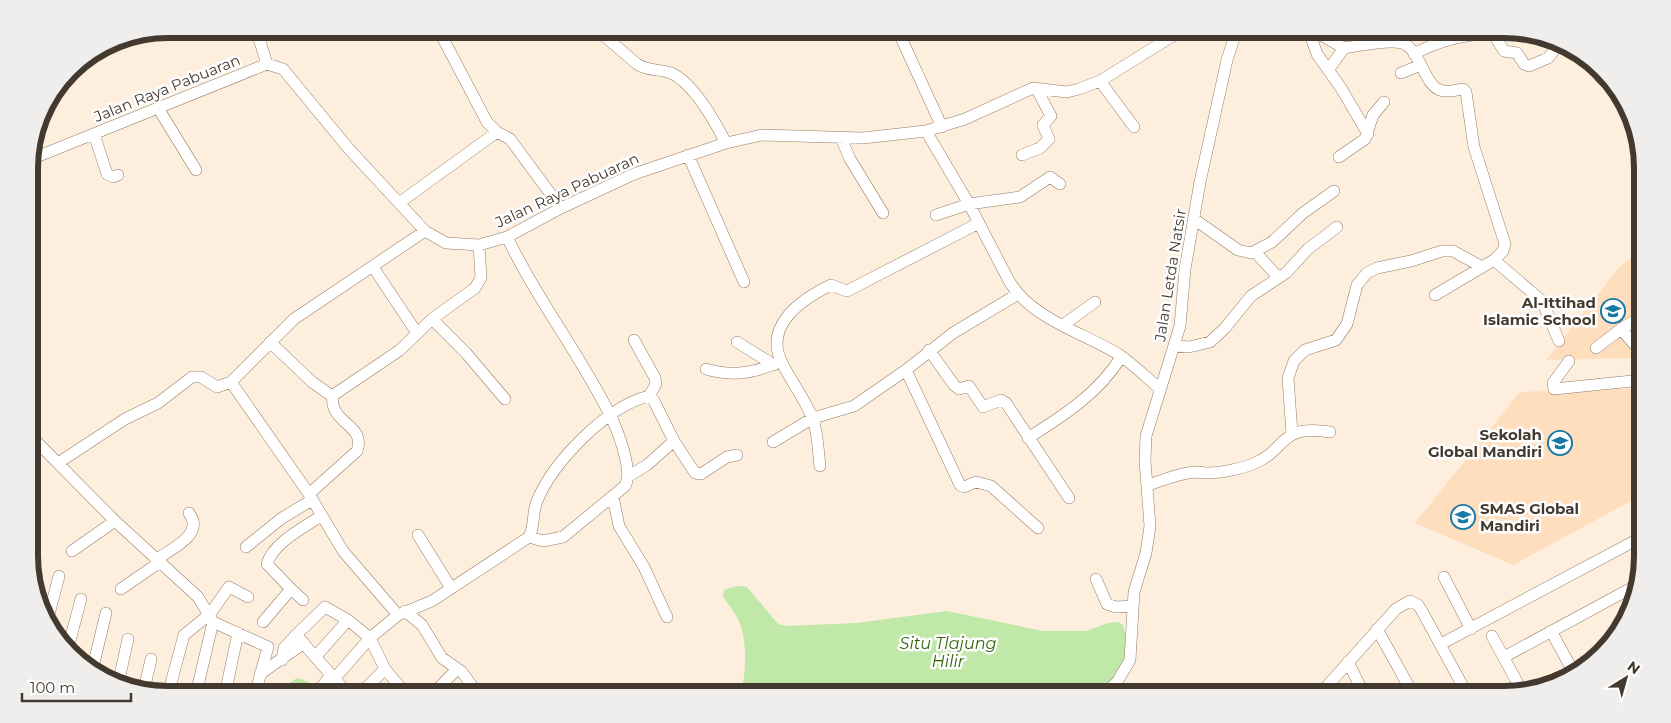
<svg xmlns="http://www.w3.org/2000/svg" width="1671" height="723" font-family="Montserrat,sans-serif">
  <style>
    .built { fill: #fedebd }
    .water { fill: #bfe8a9 }
    .lines { fill: none; stroke-linecap: round; stroke-linejoin: round }
    .minor-casing { stroke: #947c64; stroke-width: 12 }
    .minor { stroke: #fff; stroke-width: 11 }
    .labels { text-anchor: middle; dominant-baseline: central; stroke-width: 5; stroke-linejoin: round; paint-order: stroke }
    .street-label { font-size: 15px; fill: #43392e; stroke: #fefefe }
    .poi-label { font-size: 15px; font-weight: bold; fill: #43392e; stroke: #fefefe; text-anchor: end }
    .water-label { font-size: 16px; font-style: italic; fill: #336209; stroke: #fefefe }
    .rim { fill: none; stroke: #43392e; stroke-width: 6 }
  </style>
  <rect width="100%" height="100%" fill="#feeede"/>
  <path class="built" d="M1637,254H1641L1642,358L1546,360L1622,264Z
    M1642,388V495L1513,565L1415,523L1520,392Z"/>
  <path class="water" d="M737,586L747,587L778,624L787,626L857,623L947,611L1043,631H1086L1108,623L1118,622L1123,625L1127,642L1126,654L1120,673L1106,685L1091,694H741C746,671 748,641 738,619C734,610 727,604 723,596L724,590Z
    M297,678C306,680 316,684 313,694H274Z"/>
  <g class="lines">
    <defs>
      <path id="minor" d="M256,29L267,64
        M438,29L487,122L497,132L510,139L561,208
        M596,29L637,64C647,71 659,69 671,73C694,83 715,122 726,143
        M897,29L942,127
        M1308,29L1317,54L1341,88L1368,134
        M1310,29L1344,48
        M1492,32L1504,51L1517,53L1524,64L1529,66L1548,58L1553,52
        M1414,54C1439,40 1463,36 1492,32L1496,29
        M1591,66L1602,79L1609,82L1611,81
        M1329,69L1344,48C1359,46 1387,39 1402,43C1420,48 1424,85 1440,90C1447,93 1456,90 1463,89L1466,92L1474,147L1505,244L1503,251L1494,260L1435,295
        M1401,73L1421,65
        M1100,81L1134,127
        M158,108L196,170
        M926,131L969,204L1008,279C1029,318 1082,332 1118,354C1133,364 1146,377 1159,388
        M94,134L107,174L113,177L118,175
        M841,138L850,159L883,213
        M688,155L744,282
        M1022,155L1040,148L1049,139L1043,125L1051,116L1036,88
        M1339,157L1365,139L1373,115L1384,102
        M29,160L267,64L283,69L349,149L425,231L446,243L479,245L507,237L561,208L634,174L726,143L762,135L863,138L926,131L965,119L1033,88L1067,92L1079,89L1100,81L1184,29
        M399,203L497,132
        M936,215L969,204L1020,197L1050,177L1060,184
        M1194,219L1238,250L1251,253L1272,242L1303,213L1334,191
        M29,221L30,223
        M507,237C536,298 579,353 609,413C617,428 634,472 625,486L563,537L543,541L529,537
        M1255,252L1278,277
        M1494,260L1542,301L1559,341
        M373,267L417,333
        M1642,316L1621,329L1634,344L1642,347
        M432,319L466,353L505,399
        M1636,319L1642,340
        M1063,325L1095,302
        M634,340L655,378L656,384L649,396
        M270,342L312,382L332,396
        M737,342L774,365
        M1175,346L1189,347L1210,342L1225,328L1251,296L1286,273L1308,249L1337,227
        M1596,348L1621,329
        M929,350L954,385L959,389L969,386L983,407L1001,400L1006,403L1069,498
        M1569,361L1553,383L1554,389L1642,380
        M706,369C733,377 756,373 781,361
        M906,370L960,485L964,487L976,482L991,486L1038,528
        M231,382L309,494
        M1292,434L1288,378L1294,361L1305,350L1336,340L1347,324L1357,285L1367,273L1377,268L1411,261L1442,251H1453L1482,267
        M30,435L115,521L198,597L213,622L268,647L255,694
        M1028,438C1063,416 1099,393 1121,357
        M773,442L813,418L854,406L906,370L953,333L1018,294
        M58,463L125,419L158,403L192,377H201L217,387L231,382L294,319L425,231
        M820,466C818,451 818,431 812,417C804,398 791,381 782,363C763,325 802,299 831,285L847,291L979,223
        M629,476L647,465L674,441
        M1148,485C1161,481 1175,475 1188,473C1195,471 1201,473 1207,473C1221,473 1240,469 1253,464C1288,450 1277,424 1330,432
        M613,497L619,526L644,567L667,617
        M418,535L451,588
        M246,547L282,518L312,500
        M72,551L115,521
        M157,559C173,548 205,534 189,513
        M1444,577L1471,629
        M1096,579L1107,604L1116,607L1133,606
        M121,589L160,562
        M291,589L303,600
        M405,611L422,625L442,658L462,672L478,694
        M398,615L343,551L309,494L357,451C365,428 340,425 334,408C332,404 333,399 332,396L400,350L432,319L475,288L481,278L479,245
        M48,618L59,576
        M263,622L291,589L267,564C273,543 303,528 321,516
        M1377,629L1413,694
        M1551,631L1574,673
        M296,635L325,607L348,620
        M1492,636L1522,691
        M1441,644L1642,537
        M68,648L81,599
        M316,656L348,620L370,638L334,679
        M1504,657L1637,585
        M282,660L284,648L296,635L348,694
        M1348,662L1364,694
        M93,667L106,613
        M260,674L304,643
        M118,684L128,639
        M144,690L151,659
        M168,694L184,635L210,614L229,587L248,597
        M196,694L213,622
        M225,694L238,633
        M316,694L331,675
        M360,694L385,669
        M401,694L400,687L385,669L370,638L398,615L432,601L529,537C535,526 532,513 537,501C553,462 607,406 649,396L654,401L674,441L695,473L701,474L727,457L737,455
        M433,694L457,669
        M1104,694L1117,682L1130,660L1134,592L1146,553L1150,526L1145,461L1146,436L1180,326L1185,269L1200,182L1227,60L1237,29
        M1320,694L1396,609L1410,601L1418,605L1422,611L1467,694"/>
    </defs>
    <use href="#minor" class="minor-casing"/>
    <use href="#minor" class="minor"/>
  </g>
  <defs>
    <symbol id="school-ring" viewBox="-11 -11 22 22"><circle r="9.5" fill="#fefefe" stroke="#1978a5" stroke-width="1.5"/><path d="M0-5L7-2L0 1L-7-2ZM-4 1L0 2.5L4 1V4Q0 6-4 4Z" fill="#1978a5"/></symbol>
  </defs>
  <g fill-rule="evenodd">
    <use href="#school-ring" x="1599" y="297" width="28" height="28"/>
    <use href="#school-ring" x="1546" y="429" width="28" height="28"/>
    <use href="#school-ring" x="1449" y="503" width="28" height="28"/>
  </g>
  <g class="labels">
    <g class="street-label">
      <text transform="translate(167 88) rotate(-22)">Jalan Raya Pabuaran</text>
      <text transform="translate(567 190) rotate(-25)">Jalan Raya Pabuaran</text>
      <text transform="translate(1170 275) rotate(-81)">Jalan Letda Natsir</text>
    </g>
    <g class="poi-label">
      <text x="1596" y="302">Al-Ittihad<tspan x="1596" dy="17">Islamic School</tspan></text>
      <text x="1542" y="434">Sekolah<tspan x="1542" dy="17">Global Mandiri</tspan></text>
      <text x="1480" y="508" text-anchor="start">SMAS Global<tspan x="1480" dy="17">Mandiri</tspan></text>
    </g>
    <g class="water-label">
      <text x="948" y="643">Situ Tlajung<tspan x="948" dy="18">Hilir</tspan></text>
    </g>
  </g>
  <path d="M0 0H1671V723H0ZM168 38H1504A130 130 0 0 1 1634 168V556A130 130 0 0 1 1504 686H168A130 130 0 0 1 38 556V168A130 130 0 0 1 168 38Z" fill="#efeeed" fill-rule="evenodd"/>
  <path class="rim" d="M168 38H1504A130 130 0 0 1 1634 168V556A130 130 0 0 1 1504 686H168A130 130 0 0 1 38 556V168A130 130 0 0 1 168 38Z"/>
  <g transform="translate(1626 678) rotate(37)" stroke="#fefefe" stroke-width="4" paint-order="stroke">
  <path d="M0-4L9 19L0 12L-9 19Z" fill="#43392e"/>
  <text y="-8" font-size="14" font-weight="bold" text-anchor="middle" fill="#43392e">N</text>
  </g>
  <path d="M22 693v8h109v-8" fill="none" stroke="#43392e" stroke-width="2.5"/>
  <text x="30" y="693" font-size="15" fill="#43392e" stroke="#fefefe" stroke-width="4" paint-order="stroke">100 m</text>
</svg>
